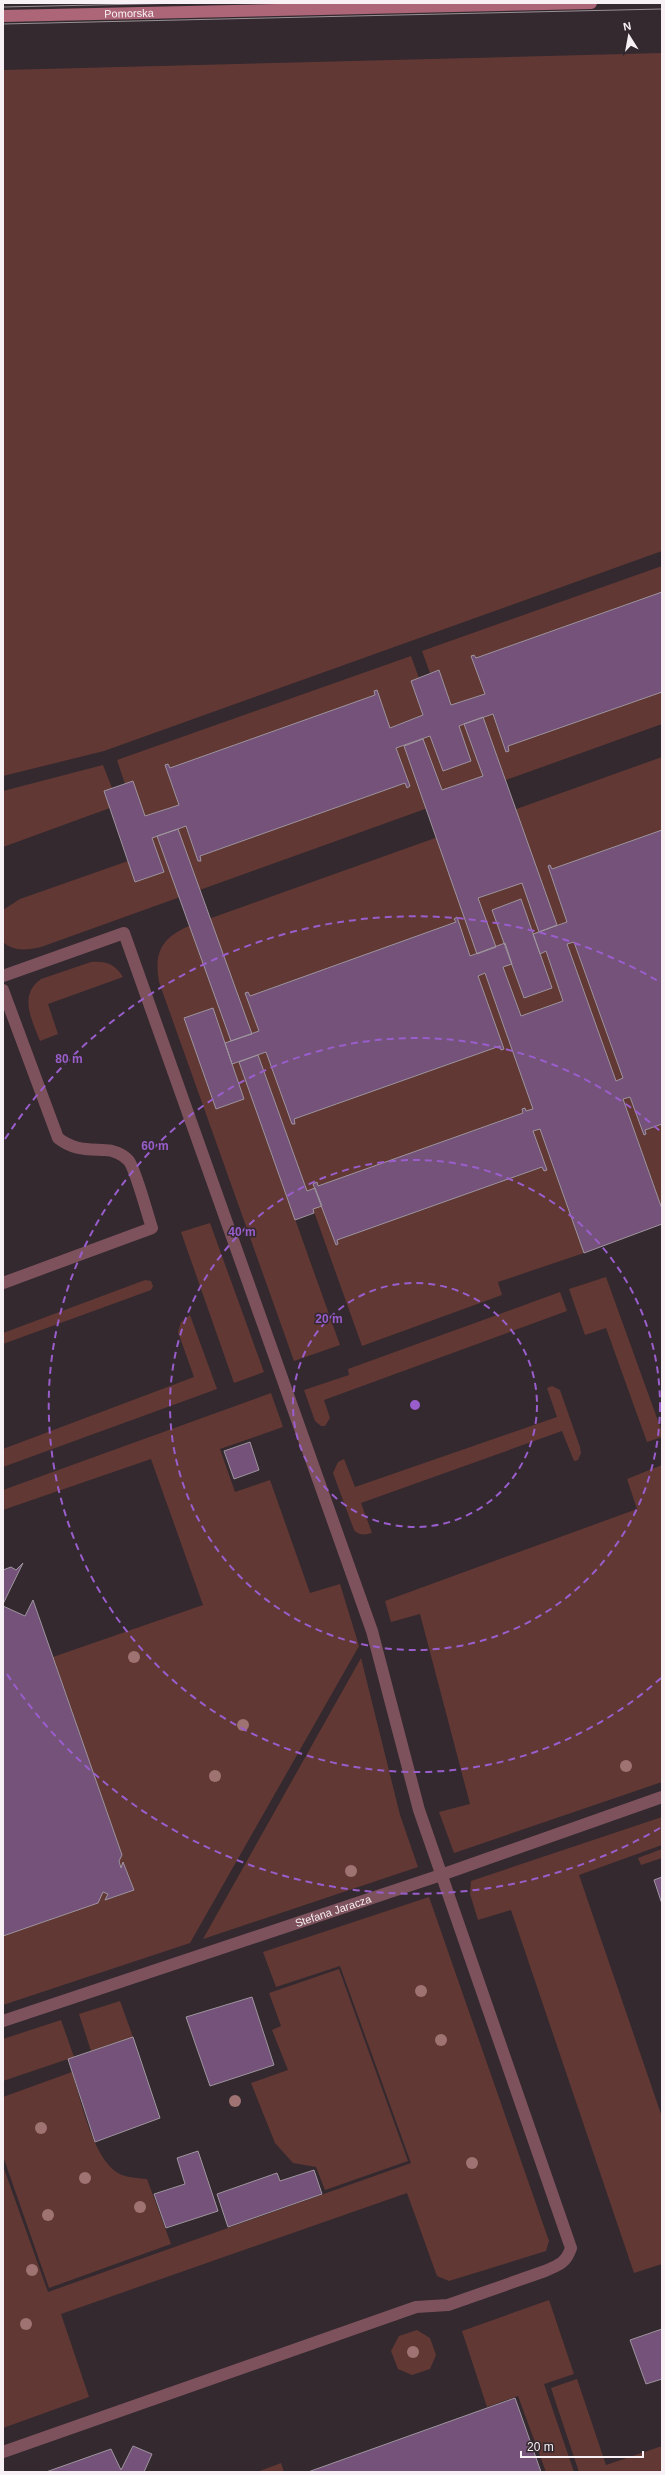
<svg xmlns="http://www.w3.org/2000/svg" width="665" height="2475" font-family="Helvetica,sans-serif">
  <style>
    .green { fill: #623834 }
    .building { fill: #755279; stroke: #9e959e; fill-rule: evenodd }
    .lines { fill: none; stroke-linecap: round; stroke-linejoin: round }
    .lane { stroke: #7e525c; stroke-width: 12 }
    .street { stroke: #7e525c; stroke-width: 12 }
    .secondary { stroke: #ac6677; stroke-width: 12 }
    .tram { stroke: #9a9196; stroke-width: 1 }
    .tree { fill: #9f7372 }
    .ring { fill: none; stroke: #9a5dcc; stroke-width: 2; stroke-dasharray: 7 5 }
    .labels { text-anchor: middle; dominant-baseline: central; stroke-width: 3; stroke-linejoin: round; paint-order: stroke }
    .street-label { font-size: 11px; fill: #f7f0f4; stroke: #33292f }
    .centre { fill: #9a5dcc; stroke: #33292f; stroke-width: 2 }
    .ring-label { font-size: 12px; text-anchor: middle; font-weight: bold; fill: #9a5dcc; stroke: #33292f; stroke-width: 3; stroke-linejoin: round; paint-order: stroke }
  </style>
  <rect width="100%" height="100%" fill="#33292f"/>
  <path class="green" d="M662,53V551L104,751L3,776V70Z
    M662,566V592L476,658L474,655L472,656L485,694L451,705L439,670L430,673L422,651Z
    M411,656L419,678L411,681L423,715L390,728L376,690L374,691L375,695L170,768L168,764L165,765L179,805L145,816L125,784L117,760Z
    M662,692V724L41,947C27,950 14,952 3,942V910L20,899L128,861L135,882L164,872L152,838L186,826L198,861H201L200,856L405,783L407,787H409L396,748L430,736L443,771L471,761L459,726L493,714L507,752L509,751L508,746Z
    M662,757V830L552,869L550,865L548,866L567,922L533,934L521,900L505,943L470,956L457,917L454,919L456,922L250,996L248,992L246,993L259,1031L225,1043L213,1008L185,1018L216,1109L244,1099L232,1064L239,1062L340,1345L294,1361L159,982C154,953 161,938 189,926Z
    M103,765L112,788L104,791L110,808L3,847V791Z
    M574,942L623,1078L616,1081L567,944Z
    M546,951L563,1001L521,1016L503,967L512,964L524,998L552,988L540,954Z
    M91,962C106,961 115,964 123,977L48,1004L58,1034L40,1041C32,1020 18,995 41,979Z
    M485,973L533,1109L526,1111L525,1108L522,1109L523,1113L307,1191L258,1055L266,1052L293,1124L295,1123L294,1119L500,1046L501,1050L504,1049L478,976Z
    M630,1097L644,1135L646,1134L645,1130L662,1124V1209L623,1099Z
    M540,1129L584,1253L498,1282L502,1295L362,1346L313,1209L322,1206L336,1245L338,1244L337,1240L542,1167L533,1131Z
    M210,1223L264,1372L234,1383L181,1232Z
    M606,1277L662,1432V1437L647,1442L606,1328L585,1335L569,1289Z
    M145,1280L151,1281L153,1286L151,1290L3,1344V1333Z
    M560,1292L567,1311L324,1400L330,1418L325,1426H321L315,1421L304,1390L349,1375L348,1369Z
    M190,1315L217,1389L3,1467V1449L194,1377L178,1332L181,1322Z
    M552,1386L560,1390L580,1447L581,1453L578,1460L574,1461L562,1431L361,1503L372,1533C364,1535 360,1536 354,1530L333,1473L338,1462L344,1459L355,1487L557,1417L547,1388Z
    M271,1393L283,1427L220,1449L235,1492L270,1480L310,1593L340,1584L359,1646L190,1943L3,2005V1936L103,1892L108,1894L105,1900L134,1890L123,1862L121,1868L119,1861L122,1855L53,1657L203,1605L151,1459L3,1510V1490Z
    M662,1465V1782L454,1853L439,1812L470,1804L420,1614L391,1622L385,1601L637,1509L627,1479Z
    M361,1658L400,1815L418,1867L203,1939Z
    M662,1817V1845L579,1875L662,2117V2264L634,2273L511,1910L478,1920L470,1894L471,1881Z
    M662,1849V1858L641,1865L638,1858Z
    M429,1897L549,2241L546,2251L449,2281L437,2276L407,2193L61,2314L89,2397L3,2428V2166L48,2292L411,2163L340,1966L276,1987L263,1952Z
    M339,1969L408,2161L325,2190L316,2167L293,2163L275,2143L251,2083L288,2070L272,2030L281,2026L269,1993Z
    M120,2001L133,2037L91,2051L79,2014Z
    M61,2020L74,2057L3,2081V2039Z
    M72,2072C81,2100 94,2164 122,2175C130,2178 139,2178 147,2179L171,2244L49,2288L3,2156V2097Z
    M549,2300L574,2374L544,2384L574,2472H546L518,2396L487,2407L462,2331Z
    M417,2330L430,2338L436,2355L430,2369L412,2375L398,2369L391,2351L399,2336Z
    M577,2379L606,2465L662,2446V2472H579L551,2388Z
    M281,2463L284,2472H257Z"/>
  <path class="building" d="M662,592V692L508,746L509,751L506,752L493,714L464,724L459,726L471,761L443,771L430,736L396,748L410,786L407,788L405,783L200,856L201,861H198L186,826L178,829L152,838L164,872L135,882L104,791L133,781L145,816L179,805L165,765L168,764L170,768L375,695L374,691L377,690L390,728L423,715L411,681L439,670L451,705L485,694L471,656L474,655L476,658Z
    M483,717L557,925L539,932L522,883L478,898L496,947L477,954L404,746L423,739L442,790L483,776L464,724Z
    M178,829L252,1034L231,1041L157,836Z
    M662,830V1124L645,1130L646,1134L644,1135L630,1097L623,1099L662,1209V1224L584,1253L540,1129L533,1131L547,1170L544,1171L542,1167L337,1240L338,1244L336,1245L313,1184L317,1182L318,1186L523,1113L522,1109L525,1108L526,1111L533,1109L485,973L478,976L504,1049L501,1050L500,1046L294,1119L295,1124H292L266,1052L232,1064L225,1043L259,1031L245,993L248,992L250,996L456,922L454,919L457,917L470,956L505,943L512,964L503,967L521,1016L563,1001L546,951L540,954L533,934L567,922L548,866L550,865L552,869ZM574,942L623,1078L616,1081L567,944Z
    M521,899L552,988L524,998L492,910Z
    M213,1008L244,1099L216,1109L184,1018Z
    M258,1055L307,1191L315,1188L322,1206L313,1209L314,1213L295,1220L239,1062Z
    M250,1442L259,1470L234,1479L224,1451Z
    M23,1563L3,1604V1570L11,1567L16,1570Z
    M33,1600L122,1855L119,1861L121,1868L123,1862L134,1890L105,1900L108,1894L103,1892L98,1903L3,1936V1606L25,1616Z
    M662,1877V1904L654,1880Z
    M252,1997L274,2065L210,2086L186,2017Z
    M133,2037L160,2118L95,2142L68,2059Z
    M198,2151L218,2211L166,2228L154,2194L185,2184L177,2158Z
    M314,2170L322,2194L228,2227L217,2194L277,2173L280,2181Z
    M662,2329V2379L646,2384L630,2340Z
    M515,2398L541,2472H308Z
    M133,2446L152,2454L144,2472H46L111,2449L121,2470Z"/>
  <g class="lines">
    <path class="lane" d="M3,976L124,933L372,1631L419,1810L571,2248C566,2263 559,2265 545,2271L448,2305L416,2307L3,2452
      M3,990L58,1138C73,1150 86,1149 104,1150C113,1150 123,1154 129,1161C136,1171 147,1213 152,1228L3,1283
      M441,1875L662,1797"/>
    <path class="street" id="s1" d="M3,2021L441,1875"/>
    <path class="secondary" id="s2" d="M3,16L591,3"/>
    <path class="tram" d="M3,7L188,3
      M3,24L662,9"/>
  </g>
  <g class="tree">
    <circle cx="134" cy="1657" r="6"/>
    <circle cx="243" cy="1725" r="6"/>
    <circle cx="626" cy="1766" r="6"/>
    <circle cx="215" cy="1776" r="6"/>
    <circle cx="351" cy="1871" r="6"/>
    <circle cx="421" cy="1991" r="6"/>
    <circle cx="441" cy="2040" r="6"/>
    <circle cx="235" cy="2101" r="6"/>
    <circle cx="41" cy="2128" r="6"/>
    <circle cx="472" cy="2163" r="6"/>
    <circle cx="85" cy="2178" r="6"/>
    <circle cx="140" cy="2207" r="6"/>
    <circle cx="48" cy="2215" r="6"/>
    <circle cx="32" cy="2270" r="6"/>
    <circle cx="26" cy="2324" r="6"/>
    <circle cx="413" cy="2352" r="6"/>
  </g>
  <g class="ring">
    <circle cx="415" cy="1405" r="122"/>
    <circle cx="415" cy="1405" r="245"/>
    <path d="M661 1678A367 367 0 1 1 661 1132"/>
    <path d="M660 1828A489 489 0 0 1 5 1671M5 1139A489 489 0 0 1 660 982"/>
  </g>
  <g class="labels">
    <g class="street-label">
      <text stroke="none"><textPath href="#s2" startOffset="126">Pomorska</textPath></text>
      <text stroke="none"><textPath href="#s1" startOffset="348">Stefana Jaracza</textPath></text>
    </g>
  </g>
  <circle cx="415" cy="1405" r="6" class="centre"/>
  <g class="ring-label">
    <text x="69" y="1063">80 m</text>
    <text x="155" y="1150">60 m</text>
    <text x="242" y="1236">40 m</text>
    <text x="329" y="1323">20 m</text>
  </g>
  <rect width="665" height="2475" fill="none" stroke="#f7f0f4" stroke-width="8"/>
  <g transform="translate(629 36) rotate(349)" stroke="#33292f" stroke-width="3" paint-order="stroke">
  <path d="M0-3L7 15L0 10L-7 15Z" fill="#f7f0f4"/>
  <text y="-6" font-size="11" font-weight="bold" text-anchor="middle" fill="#f7f0f4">N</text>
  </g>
  <path d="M521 2451v6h122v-6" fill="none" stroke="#f7f0f4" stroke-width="2"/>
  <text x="527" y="2451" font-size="12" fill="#f7f0f4" stroke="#33292f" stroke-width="3" paint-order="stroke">20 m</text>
</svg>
